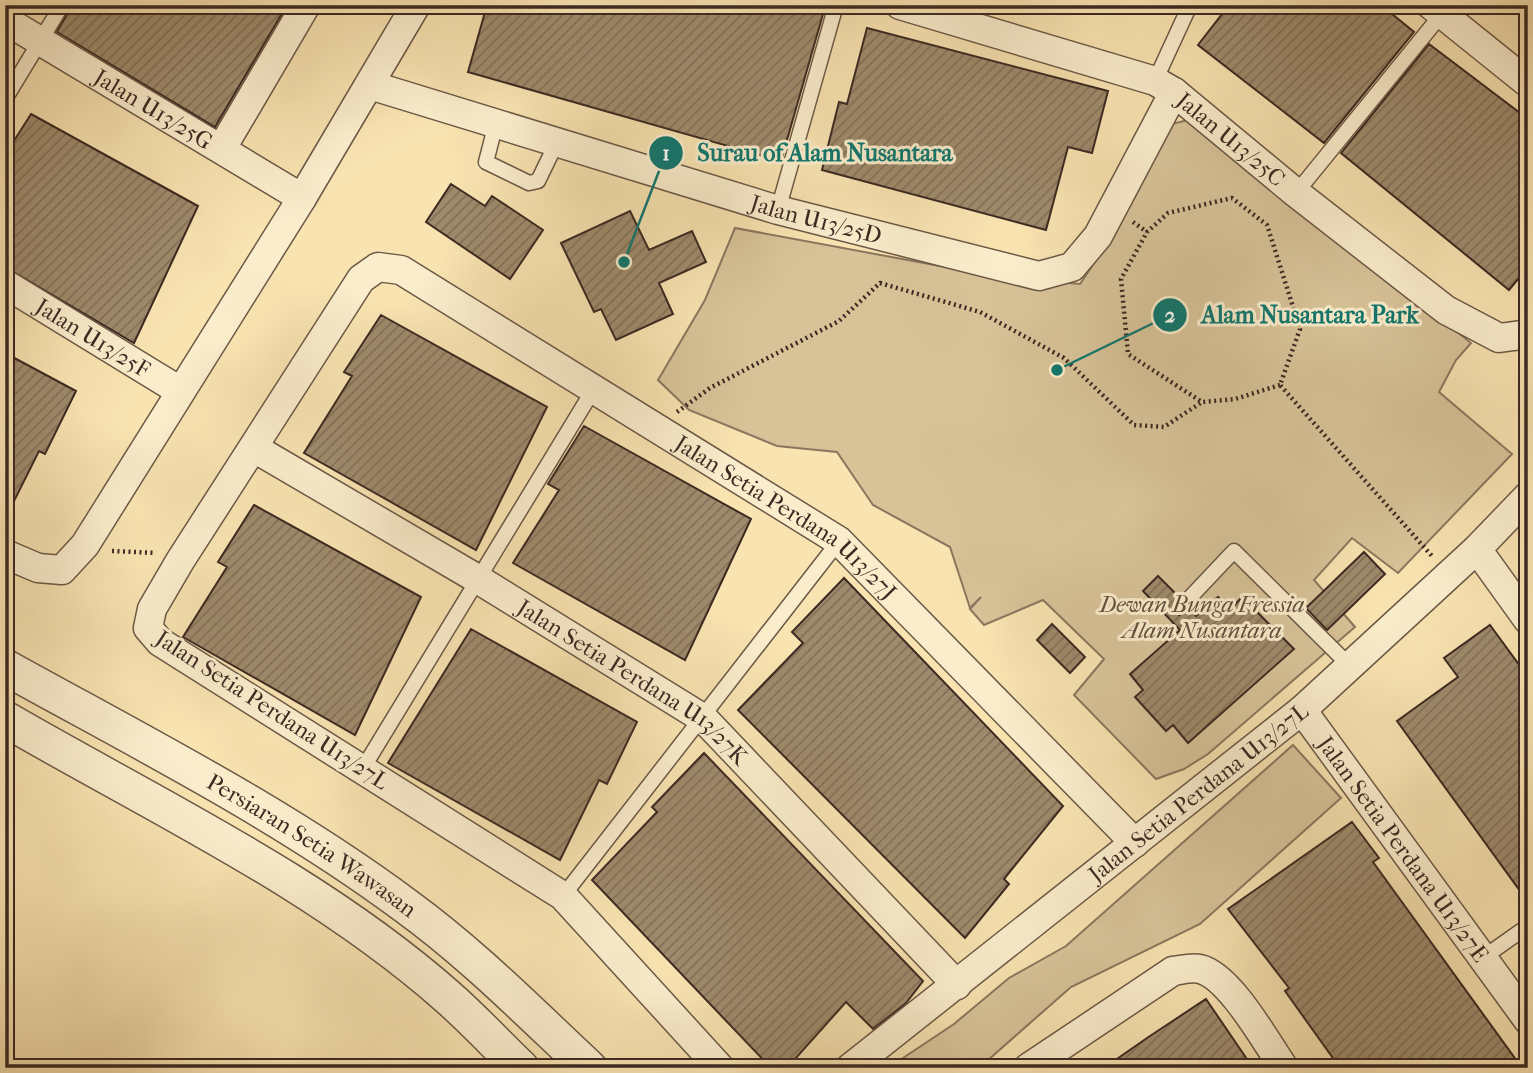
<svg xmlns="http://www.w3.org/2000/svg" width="1533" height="1073" font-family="'IM FELL French Canon',serif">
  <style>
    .park { fill: #d8c399; stroke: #8a765e; stroke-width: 2 }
    .building { fill: url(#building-hatch); stroke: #3c2922; stroke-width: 2 }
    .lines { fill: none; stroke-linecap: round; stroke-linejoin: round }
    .service-casing { stroke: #6b5846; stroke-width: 17 }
    .minor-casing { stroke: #6b5846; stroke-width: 31 }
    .tertiary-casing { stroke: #6b5846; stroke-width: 38 }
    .path { stroke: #3c2922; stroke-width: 4.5; stroke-dasharray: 2 3.5; stroke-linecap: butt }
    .service { stroke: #faedcc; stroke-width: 14 }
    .minor { stroke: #faedcc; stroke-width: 28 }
    .tertiary { stroke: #faedcc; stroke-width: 35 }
    .labels { text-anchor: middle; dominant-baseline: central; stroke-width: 6; stroke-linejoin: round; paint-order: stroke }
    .street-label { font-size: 23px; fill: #3c2922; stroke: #faedcc }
    .park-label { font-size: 23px; font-style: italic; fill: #635040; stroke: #faedcc }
    .leader { fill: none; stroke: #0f766e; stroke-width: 2.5 }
    .callout-dot { fill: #0f766e; stroke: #faedcc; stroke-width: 2.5 }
    .mark-label { font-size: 21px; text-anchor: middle; font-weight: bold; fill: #fff }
    .callout-label { font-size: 24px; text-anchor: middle; font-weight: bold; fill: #0f766e; stroke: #faedcc; stroke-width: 6; stroke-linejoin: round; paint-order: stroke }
  </style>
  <defs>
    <pattern id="building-hatch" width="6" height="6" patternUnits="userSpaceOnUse" patternTransform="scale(1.75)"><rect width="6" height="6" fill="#9e8a6c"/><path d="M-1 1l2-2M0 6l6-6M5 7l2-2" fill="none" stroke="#827158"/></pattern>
  </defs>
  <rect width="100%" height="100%" fill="#f8e3b1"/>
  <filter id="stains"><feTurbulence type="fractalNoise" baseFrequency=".00286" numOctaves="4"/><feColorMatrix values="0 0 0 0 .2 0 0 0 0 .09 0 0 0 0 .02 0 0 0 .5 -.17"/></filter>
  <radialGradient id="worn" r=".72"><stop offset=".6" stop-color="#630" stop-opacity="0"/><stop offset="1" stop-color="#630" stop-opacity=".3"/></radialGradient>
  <path class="park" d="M1192,119L1471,343L1456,360L1439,392L1512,454L1398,573L1352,538L1314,580L1355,627L1208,754L1184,769L1156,779L1074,695L1104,659L1043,600L984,625L970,609L981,597L970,608L950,547L873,505L837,452L777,446L689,410L658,380L705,300L735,228L994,276L1080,284L1103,250L1155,128Z
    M1293,745L1341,798L1200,924L1071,987L979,1068H888L954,1024L1009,978L1066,946Z"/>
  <path class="building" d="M72,5H287L215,127L57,32Z
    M487,5H794L823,14L781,161L468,72Z
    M1229,5H1381L1414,32L1324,143L1198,45Z
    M867,28L1108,91L1092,153L1068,147L1046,230L822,170L839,102L847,104Z
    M1429,44L1528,119V267L1509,290L1341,153Z
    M31,114L198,206L134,343L5,267V155Z
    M451,184L485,206L492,196L543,230L510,279L426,222Z
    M630,211L649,250L692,231L706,262L659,283L673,314L616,340L601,309L594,312L561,243Z
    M381,315L547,407L476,550L304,453L352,376L344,372Z
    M5,353L76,391L45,454L39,451L5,519Z
    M584,426L751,519L685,660L513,563L559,490L548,484Z
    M254,505L421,597L355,735L183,637L227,567L218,562Z
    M1364,552L1385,574L1327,630L1306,608Z
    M1158,576L1178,596L1173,608L1179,615L1191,610L1196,616L1218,597L1230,610L1242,597L1294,649L1188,743L1173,725L1166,731L1135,697L1143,690L1130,674L1180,630L1143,591Z
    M844,578L1063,806L1004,879L1009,884L965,938L738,710L803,643L792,632Z
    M1052,624L1085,657L1070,673L1037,640Z
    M1490,625L1528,677V902L1397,721L1458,677L1444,658Z
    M471,629L637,722L607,784L599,780L560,860L388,763Z
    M704,753L923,981L906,1003L873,1029L846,1002L787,1068H771L592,880L657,812L652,807Z
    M1352,822L1379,858L1373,862L1522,1068H1340L1285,991L1289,988L1228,909Z
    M1206,999L1253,1068H1104L1147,1038Z"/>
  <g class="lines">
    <defs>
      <path id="service" d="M1155,81L1190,5
        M5,99L62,5
        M496,123L486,162L529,183L538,181L557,142
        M1296,193L1445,10
        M778,210L836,5
        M1182,606L1234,551L1350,666
        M362,770L595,387
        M563,896L839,541
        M1484,957L1528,926"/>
      <g id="minor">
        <path id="s1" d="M900,5L1155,81L1174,92L1296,193L1446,310L1499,338L1528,334"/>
        <path d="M1431,5L1528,83"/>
        <path id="s2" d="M5,20L302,198"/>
        <path id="s3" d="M370,85L778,210L1039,276L1072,267L1098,236L1174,92"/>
        <path d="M222,148L306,5"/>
        <path id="s4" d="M5,284L180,391"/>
        <path id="s5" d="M254,448L476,578L704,719L957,985"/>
        <path d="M1477,549L1528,620"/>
        <path d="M5,554L38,568L62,570L85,545L302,198L416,5"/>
        <path id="s6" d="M1302,710L1528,1020"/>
        <path id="s7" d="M720,1068L563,896L160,642L148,628L152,609L180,561L361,279L378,267L401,270L839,541L1135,843"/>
        <path id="s8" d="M850,1068L1302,710L1477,549L1528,496"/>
        <path d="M1028,1068L1173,971C1181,970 1192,967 1200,969C1230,976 1266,1042 1284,1068"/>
      </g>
      <g id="tertiary">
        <path id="s9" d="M5,667C142,743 281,813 406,906C472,954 529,1012 589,1068"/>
        <path d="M5,719C155,806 318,882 449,998C474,1020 497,1045 521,1068"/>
      </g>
    </defs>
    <use href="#service" class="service-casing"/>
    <use href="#minor" class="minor-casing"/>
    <use href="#tertiary" class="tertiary-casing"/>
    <path class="path" d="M1133,222L1147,232
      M1280,385L1235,399L1202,402L1128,354L1121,279L1147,232L1168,213L1232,198L1267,225L1300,329L1280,385L1432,556
      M677,412L710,388L839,321L880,283L980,312L1064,358L1134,425L1164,427L1202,402
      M112,551L156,553"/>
    <use href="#service" class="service"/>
    <use href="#minor" class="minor"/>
    <use href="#tertiary" class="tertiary"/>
  </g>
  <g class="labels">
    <g class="street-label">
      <text stroke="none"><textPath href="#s2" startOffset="173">Jalan U13/25G</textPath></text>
      <text stroke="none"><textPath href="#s1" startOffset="362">Jalan U13/25C</textPath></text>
      <text stroke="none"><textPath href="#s3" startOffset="466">Jalan U13/25D</textPath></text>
      <text stroke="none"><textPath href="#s4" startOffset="103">Jalan U13/25F</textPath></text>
      <text stroke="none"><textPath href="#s7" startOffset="1640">Jalan Setia Perdana U13/27J</textPath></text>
      <text stroke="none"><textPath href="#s5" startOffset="446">Jalan Setia Perdana U13/27K</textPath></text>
      <text transform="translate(272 710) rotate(33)">Jalan Setia Perdana U13/27L</text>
      <text stroke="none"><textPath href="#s8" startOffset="444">Jalan Setia Perdana U13/27L</textPath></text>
      <text stroke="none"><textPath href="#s9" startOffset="355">Persiaran Setia Wawasan</textPath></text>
      <text stroke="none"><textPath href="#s6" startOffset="172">Jalan Setia Perdana U13/27E</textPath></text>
    </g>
    <g class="park-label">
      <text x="1202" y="604">Dewan Bunga Fressia<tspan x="1202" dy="26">Alam Nusantara</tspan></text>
    </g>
  </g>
  <path class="leader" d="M624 262L666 153M1057 370L1170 315"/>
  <g class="callout-dot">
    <circle cx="624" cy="262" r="7"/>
    <circle cx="1057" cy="370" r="7"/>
    <circle cx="666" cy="153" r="18"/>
    <circle cx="1170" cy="315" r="18"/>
  </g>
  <g class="mark-label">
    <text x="666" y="160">1</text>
    <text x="1170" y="322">2</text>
  </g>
  <g class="callout-label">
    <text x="825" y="161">Surau of Alam Nusantara</text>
    <text x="1310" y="323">Alam Nusantara Park</text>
  </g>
  <rect width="1533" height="1073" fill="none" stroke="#f8e3b1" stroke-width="28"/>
  <rect x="7" y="7" width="1519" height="1059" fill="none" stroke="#3c2922" stroke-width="3.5"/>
  <rect x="14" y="14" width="1505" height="1045" fill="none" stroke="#3c2922" stroke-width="2"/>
  <rect width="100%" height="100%" filter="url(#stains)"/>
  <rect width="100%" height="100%" fill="url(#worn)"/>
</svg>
